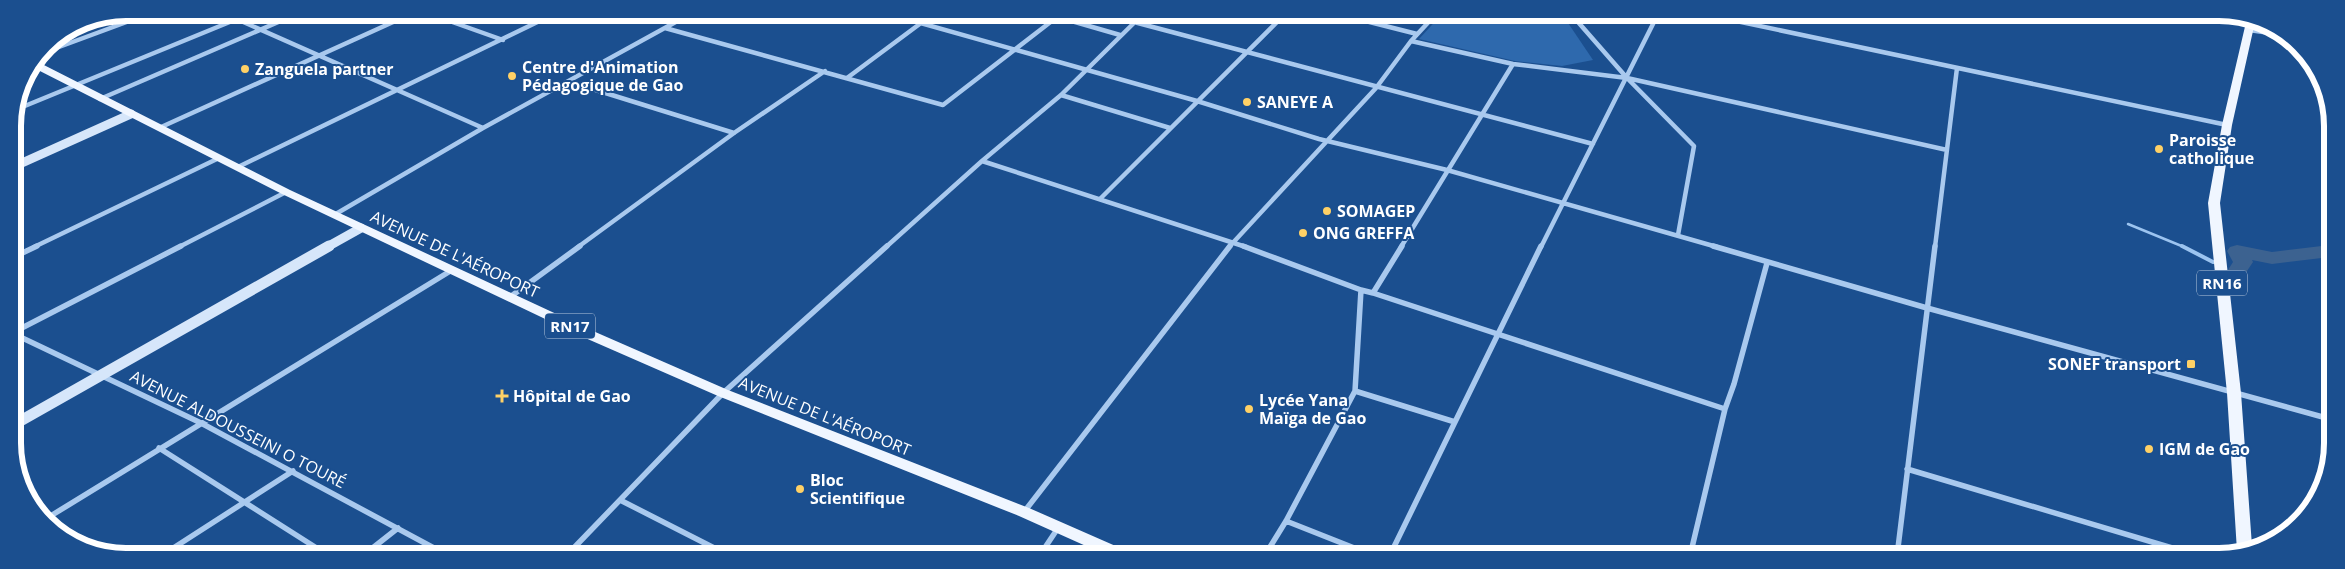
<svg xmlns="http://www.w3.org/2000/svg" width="2345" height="569" font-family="'Open Sans',sans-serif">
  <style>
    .green { fill: #2e69ad }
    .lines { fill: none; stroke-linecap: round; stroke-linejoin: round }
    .stream-far1 { stroke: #9cc4f0; stroke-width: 2.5 }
    .stream { stroke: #9cc4f0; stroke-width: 4 }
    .river { fill: #3c6290; fill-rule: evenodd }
    .street-far1 { stroke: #a9c9ee; stroke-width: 4.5 }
    .street { stroke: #a9c9ee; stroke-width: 5.5 }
    .secondary-far1 { stroke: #d6e6fa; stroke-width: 9 }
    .secondary { stroke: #d6e6fa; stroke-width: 11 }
    .primary { fill: #f0f6ff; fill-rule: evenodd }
    .poi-dot { fill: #ffd166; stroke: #1b4f8f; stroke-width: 2 }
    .labels { text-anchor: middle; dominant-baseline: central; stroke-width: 4; stroke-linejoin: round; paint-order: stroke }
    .shield { fill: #1b4f8f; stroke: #bbcadd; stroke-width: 1 }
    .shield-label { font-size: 15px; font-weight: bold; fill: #fff }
    .poi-label { font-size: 16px; font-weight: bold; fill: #fff; stroke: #1b4f8f; text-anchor: start }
    .street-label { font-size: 16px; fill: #fff; stroke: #1b4f8f }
    .rim { fill: none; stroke: #fff; stroke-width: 6 }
  </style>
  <rect width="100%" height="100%" fill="#1b4f8f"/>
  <path class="green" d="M1442,14H1562L1593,60L1562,66L1515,61L1419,39Z"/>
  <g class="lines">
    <path class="stream-far1" d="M2128,224L2184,247"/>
    <path class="stream" d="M2182,246L2213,262"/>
    <path class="river" d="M2237,245L2272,252L2330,245V257L2272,264L2252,260L2253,262L2245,274L2238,276L2231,274L2228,270L2233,262L2227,251L2230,247Z"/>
    <path class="street-far1" d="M223,13L483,128
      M427,13L503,40
      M885,13L1197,101L1319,139L1447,170L1717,247
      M1044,13L1120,35
      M1338,14L1417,34
      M1571,14L1627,78L1694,146L1678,235
      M1703,14L2227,125
      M1134,22L1593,144
      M665,28L943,105L1057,17
      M2249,30L2277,34
      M1411,41L1513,64L1627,78L1947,150
      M40,54L151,13
      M847,78L921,23
      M570,82L734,133
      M1061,95L1170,128
      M100,99L299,13
      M15,110L237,19
      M159,128L413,13
      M982,161L1246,247
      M238,167L556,13
      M1100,199L1285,14
      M334,215L483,128L692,13
      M34,247L219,158
      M179,247L286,192
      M578,247L734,133L825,71
      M886,247L982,161L1061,95L1143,14
      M1229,247L1376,88L1411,41L1436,14
      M1401,247L1513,64
      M1541,247L1658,14
      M1935,247L1957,68"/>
    <path class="street" d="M1243,246L1361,290L1355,391L1286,521L1265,555
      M1713,246L1927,308L2330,419
      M14,257L37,246
      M1361,290L1373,293L1402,246
      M1373,293L1725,409
      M510,297L580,246
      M14,332L181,246
      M14,334L201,423L447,555
      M1355,391L1455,422
      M159,448L326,554
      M1907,469L2199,556
      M620,500L728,555
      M1024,512L1230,246
      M44,520L452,270
      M1286,521L1372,555
      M164,554L293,471
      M365,554L398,528
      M567,555L723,393L887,246
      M1040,555L1058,528
      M1390,555L1541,246
      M1690,556L1725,409L1734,384L1767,263
      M1897,556L1935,246"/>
    <path class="secondary-far1" d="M13,167L131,114
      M327,247L361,228"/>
    <path class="secondary" d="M15,424L329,246"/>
    <path class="primary" d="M2247,18L2255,22L2232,125L2220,203L2241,393L2252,546L2237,551L2227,393L2208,203L2222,125Z
      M36,61L290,190L593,331L728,390L1029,508L1127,551L1129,555H1106L1019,516L718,396L583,337L282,194L32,67Z"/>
  </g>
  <g class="poi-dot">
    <circle cx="245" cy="69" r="5"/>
    <circle cx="512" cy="76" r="5"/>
    <circle cx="1247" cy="102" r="5"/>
    <circle cx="2159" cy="149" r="5"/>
    <circle cx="1327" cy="211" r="5"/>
    <circle cx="1303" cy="233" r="5"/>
    <rect x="2186" y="359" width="10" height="10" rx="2.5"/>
    <path d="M499.5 388.5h5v5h5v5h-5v5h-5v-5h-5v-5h5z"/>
    <circle cx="1249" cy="409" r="5"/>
    <circle cx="2149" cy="449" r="5"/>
    <circle cx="800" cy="489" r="5"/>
  </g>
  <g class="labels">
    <g class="shield">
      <rect x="2197" y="270.5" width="50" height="25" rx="4"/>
      <rect x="545" y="313.5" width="50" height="25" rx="4"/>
    </g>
    <g class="shield-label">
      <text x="2222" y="283">RN16</text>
      <text x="570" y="326">RN17</text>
    </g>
    <g class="poi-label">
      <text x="522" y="67">Centre d'Animation<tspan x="522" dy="18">Pédagogique de Gao</tspan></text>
      <text x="255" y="69">Zanguela partner</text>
      <text x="1257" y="102">SANEYE A</text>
      <text x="2169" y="140">Paroisse<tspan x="2169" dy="18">catholique</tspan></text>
      <text x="1337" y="211">SOMAGEP</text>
      <text x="1313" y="233">ONG GREFFA</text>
      <text x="2181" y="364" text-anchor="end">SONEF transport</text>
      <text x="513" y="396">Hôpital de Gao</text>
      <text x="1259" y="400">Lycée Yana<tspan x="1259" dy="18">Maïga de Gao</tspan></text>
      <text x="2159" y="449">IGM de Gao</text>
      <text x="810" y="480">Bloc<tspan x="810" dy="18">Scientifique</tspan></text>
    </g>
    <g class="street-label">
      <text transform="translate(455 254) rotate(25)">AVENUE DE L'AÉROPORT</text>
      <text transform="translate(825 416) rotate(22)">AVENUE DE L'AÉROPORT</text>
      <text transform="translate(238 429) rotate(27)">AVENUE ALDOUSSEINI O TOURÉ</text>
    </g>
  </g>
  <path d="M0 0H2345V569H0ZM126 21H2219A105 105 0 0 1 2324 126V443A105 105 0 0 1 2219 548H126A105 105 0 0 1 21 443V126A105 105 0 0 1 126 21Z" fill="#1b4f8f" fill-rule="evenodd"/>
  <path class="rim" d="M126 21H2219A105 105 0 0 1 2324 126V443A105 105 0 0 1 2219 548H126A105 105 0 0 1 21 443V126A105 105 0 0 1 126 21Z"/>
</svg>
